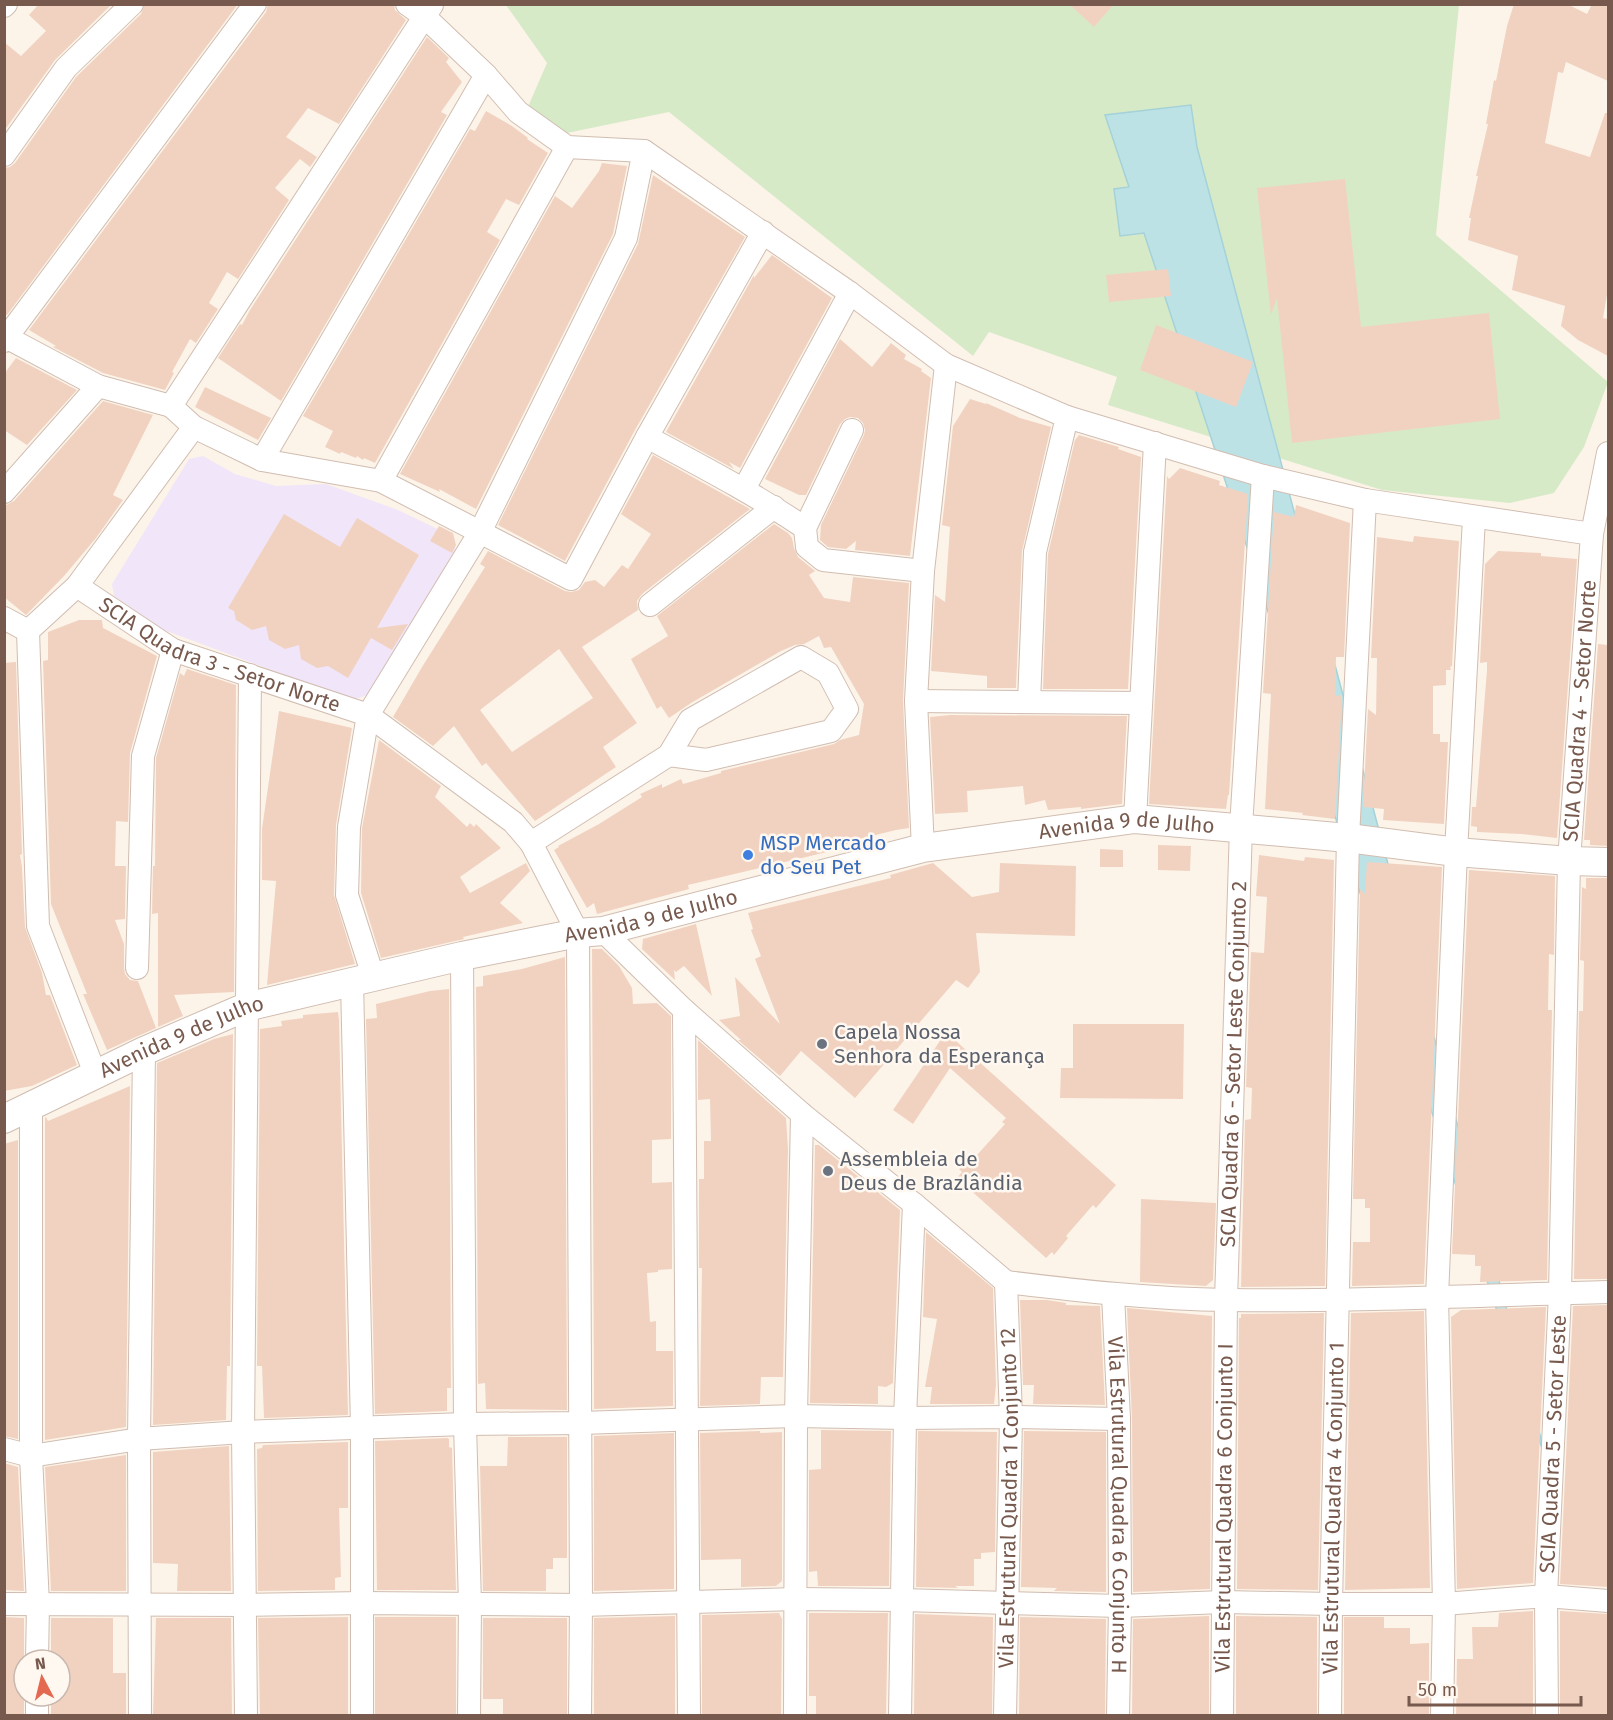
<svg xmlns="http://www.w3.org/2000/svg" width="1613" height="1720" font-family="'Fira Sans',sans-serif">
  <style>
    .education { fill: #f1e5f9 }
    .green { fill: #d7eac7 }
    .water { fill: #bde2e6; stroke: #a4d2d8; stroke-width: 1.5 }
    .building { fill: #f1d2c1; fill-rule: evenodd }
    .lines { fill: none; stroke-linecap: round; stroke-linejoin: round }
    .minor-casing { stroke: #d1bdb1; stroke-width: 24 }
    .tertiary-casing { stroke: #d1bdb1; stroke-width: 30 }
    .minor { stroke: #fff; stroke-width: 22 }
    .tertiary { stroke: #fff; stroke-width: 28 }
    .shop-dot { fill: #3f7fe0; stroke: #fff8f0; stroke-width: 2 }
    .worship-dot { fill: #6b7280; stroke: #fff8f0; stroke-width: 2 }
    .labels { text-anchor: middle; dominant-baseline: central; stroke-width: 5; stroke-linejoin: round; paint-order: stroke }
    .street-label { font-size: 21px; fill: #77594d; stroke: #fff8f0 }
    .shop-label { font-size: 21px; fill: #366cbe; stroke: #fff8f0; text-anchor: start }
    .worship-label { font-size: 21px; fill: #5b616d; stroke: #fff8f0; text-anchor: start }
  </style>
  <rect width="100%" height="100%" fill="#fcf4e9"/>
  <path class="education" d="M203,456L235,474L276,486L326,484L398,510L452,536L456,551L371,694L352,700L164,630L114,596L112,584L189,459Z"/>
  <path class="green" d="M506,5H1459L1436,235L1608,382L1584,447L1554,493L1510,503L1382,490L1108,405L1117,377L989,332L973,356L669,112L562,134L527,109L547,63Z"/>
  <path class="water" d="M1191,105L1197,147L1551,1476L1144,233L1120,236L1114,189L1129,187L1105,115Z"/>
  <path class="building" d="M39,4H112L55,60L4,131V42L21,56L46,31L29,15Z
    M145,4H238L7,315L4,314V168L10,167L15,163L76,77L141,14Z
    M268,4H394L395,10L406,20L339,124L308,108L286,137L317,157L310,167L300,159L275,188L289,200L238,279L227,272L209,303L218,309L196,343L190,339L172,372L174,373L165,390L103,373L53,347L56,346L29,330L266,12Z
    M1069,4H1114L1094,27Z
    M1514,4H1567L1587,14L1592,4H1608V81L1566,62L1563,73L1558,72L1545,143L1590,157L1605,113H1608V289L1603,318L1608,319V356L1578,340L1561,326L1565,306L1512,290L1518,256L1468,240L1471,218H1469L1478,176H1476L1488,124H1486L1494,80L1496,81L1507,26Z
    M427,37L449,58L446,62L462,82L441,112L447,115L281,401L218,358L240,324L242,325L250,310Z
    M486,111L512,126L528,138L527,139L548,153L519,205L506,199L487,232L500,240L375,463L364,458L363,460L357,456L356,458L341,452L340,454L325,447L333,431L303,416L470,129L475,131Z
    M602,163L627,166L613,234L476,509L439,489L440,492L400,474L555,196L572,208L599,171Z
    M653,175L745,237L635,430L565,561L498,525L638,244Z
    M1345,179L1361,327L1489,313L1500,419L1292,443L1277,298L1271,315L1257,188Z
    M772,255L832,298L740,468L729,462L734,469L666,432L754,275V278Z
    M1168,269L1171,296L1109,302L1106,275Z
    M1156,325L1253,362L1236,407L1140,370Z
    M840,339L872,367L891,343L906,355L904,359L922,369L921,371L931,378L910,556L855,550L856,541L846,549L828,547L820,540L821,525L864,435L865,430L863,423L858,418L850,417L845,419L840,424L806,495H799L765,479Z
    M16,358L77,390L27,445L4,430V374Z
    M205,387L271,418L258,440L195,407Z
    M970,399L986,404V403L1020,418L1051,427L1022,551L1016,688H987V676L931,671L935,595L945,602L950,527L942,525L953,426Z
    M103,401L153,415L113,495L123,500L96,538L64,576L26,615L4,597V506L14,501Z
    M1079,435L1119,447L1118,449L1141,457L1128,689H1043L1048,554L1075,440Z
    M653,455L750,509L642,594L637,601L638,610L582,647L637,723L603,747L616,767L535,821L486,763L482,766L454,726L433,746L393,717L422,667L485,567L480,564L488,551L565,591L571,592L579,590L585,582L595,580L604,587L622,565L628,569L651,534L621,514ZM559,649L593,698L512,752L480,710Z
    M1180,468L1220,481L1219,485L1248,494L1229,795H1228L1226,809L1149,804L1167,476L1169,479Z
    M1296,505L1350,523L1344,657H1336L1335,696L1342,695L1335,819L1302,815L1303,813L1265,809L1271,694L1263,693L1274,512L1294,517Z
    M284,514L340,547L357,518L419,555L377,628L408,624L392,650L371,638L348,678L328,666L317,668L301,659L299,645L285,649L269,640L266,626L252,630L236,620L234,611L228,608Z
    M774,524L788,533L792,538L794,548L798,557L815,571L809,575L824,598L850,602L853,577L909,583L903,700L909,828L896,830L851,841L852,843L826,849L827,852L688,885L689,889L597,914L594,903L587,908L554,850L559,847L558,846L599,824L642,797L640,794L662,784V788L681,779L683,784L721,773V771L834,744L840,740L859,735L864,704L831,647L824,648L819,636L804,644L795,645L781,651L691,703L669,718L661,706L657,709L631,659L668,636L657,616Z
    M439,526L453,533L456,545L452,553L430,541Z
    M1414,536L1459,541L1452,666L1450,667L1451,670H1446V685L1433,686V734H1440V742H1448L1444,824L1383,820L1384,809L1363,807L1368,709L1376,715L1377,658H1371L1377,537L1413,542Z
    M1498,551L1541,553V556L1577,559L1557,838L1521,834L1477,832V827L1471,826L1472,807H1476L1487,670V662L1480,663L1485,564Z
    M79,620H102L103,628L157,656L130,753L128,822L116,821L115,866H126L125,919L115,920L124,944V968L125,974L130,980L138,981L156,1028L107,1050L83,994H87L51,904L43,661L48,660V632Z
    M1598,644L1608,645V846L1590,845V840H1584Z
    M16,662L22,854L20,855L22,867L25,927L42,973L46,995H50L77,1065L32,1086L4,1091V663Z
    M187,669L236,685L234,992L174,995L183,1016L158,1027V913L152,914L153,866H155L156,758L180,673L184,676Z
    M279,711L352,728L336,825L334,895L355,964L267,985L276,881L262,880V829Z
    M950,715L1127,716L1122,804L1081,809V807L1048,810L1045,800L1025,805L1023,786L967,791L968,812L935,814L930,717Z
    M379,740L441,786L435,797L467,827L470,823L474,827L476,824L501,848L460,877L470,893L526,863L530,871L500,903L523,923L463,937L464,939L381,958L361,893L362,828Z
    M1158,845L1191,846L1190,871L1158,870Z
    M1100,849L1123,850V867H1100Z
    M1259,855L1304,861L1305,857L1334,860L1325,1286L1241,1287L1245,1120L1251,1119L1252,1088L1246,1087L1251,952L1264,953L1267,897L1256,896Z
    M1367,862L1442,867L1424,1284L1352,1286L1353,1242H1370V1208H1365V1199H1353L1360,889L1365,894Z
    M933,863L972,897L999,892L1000,863L1076,866L1075,936L976,933L980,972L968,988L956,980L855,1098L801,1051L780,1076L738,1040H741L719,1020L740,1016L735,977L780,1024L755,959L761,956L751,930L753,929L748,913L891,878L890,875Z
    M1469,870L1555,876L1554,955L1549,954L1548,1010H1552L1547,1280L1480,1282L1481,1266H1475V1255L1452,1254Z
    M1586,878H1608V1279H1574L1579,1011H1583L1584,961L1580,960L1582,887L1586,889Z
    M696,924L712,996L684,966L676,972L674,970L675,980L642,949L643,939Z
    M592,949H602L619,966L632,988L633,1004L657,1003L671,1016V1139L652,1140V1183L672,1182V1269L658,1270V1272L647,1273L650,1322L656,1321V1351H673V1406L594,1409Z
    M565,957L567,1410L486,1409L485,1383L478,1384L476,987L483,986V976L522,969Z
    M449,989L451,1388H447V1411L375,1414L366,1019L377,1018L376,1004L430,991Z
    M338,1012L339,1020L348,1415L264,1418L262,1366H257L260,1029L282,1026L281,1021L303,1018V1015Z
    M1073,1024H1184L1183,1099L1060,1098L1061,1068H1073Z
    M946,1032L1116,1185L1096,1208L1093,1205L1066,1236L1068,1238L1054,1255L1052,1252L1046,1258L957,1178L962,1172L959,1169L974,1153L977,1155L1005,1124L1002,1122L1006,1118L950,1068L913,1124L893,1110Z
    M233,1034L230,1366H227L226,1420L153,1425L157,1063L214,1039Z
    M698,1040L786,1118L788,1149L783,1377H761L760,1404L700,1406L702,1268H699V1179H704V1141H711L710,1099L698,1100Z
    M130,1086L126,1427L45,1440V1118L46,1117L48,1121Z
    M18,1140V1439L4,1436V1144Z
    M815,1145H819L900,1210L893,1383L886,1387L878,1386V1404L810,1403Z
    M1141,1199L1216,1203L1213,1280L1206,1286L1140,1282Z
    M926,1232L993,1288L996,1385L994,1404H930L932,1387H925L937,1319L923,1317Z
    M1020,1300H1047L1066,1303V1305L1100,1306L1105,1405L1033,1404L1034,1385H1023Z
    M1608,1305V1587L1560,1584L1573,1306Z
    M1546,1307L1533,1583L1457,1589L1451,1317L1461,1310Z
    M1127,1308L1212,1316L1210,1589L1133,1592L1132,1419Z
    M1424,1311L1430,1588L1345,1590L1351,1313Z
    M1324,1313L1318,1590L1237,1589L1239,1318H1241V1314Z
    M821,1430L891,1431L889,1586H818L817,1571L809,1572V1470L821,1469Z
    M760,1431V1433L782,1432V1581L776,1586L741,1587V1559L701,1560L700,1433Z
    M918,1431L997,1432L995,1552L981,1553V1559H974V1586H955L958,1588L916,1587Z
    M1024,1431L1106,1432V1592L1054,1591L1057,1588L1021,1587Z
    M674,1433V1589L594,1591V1436Z
    M508,1437H567V1558H553V1569H546V1591H483L480,1466H507Z
    M447,1438L449,1439V1447L452,1448L456,1590H377L375,1441Z
    M348,1442V1508H339L341,1577L335,1578V1590L258,1591L257,1449L262,1448L263,1445Z
    M229,1446L231,1591H177L178,1564L153,1563V1452Z
    M126,1455V1591H51L45,1467Z
    M4,1463L18,1467L24,1591L4,1590Z
    M1533,1611V1716H1456L1457,1659H1473L1472,1627H1498L1499,1613Z
    M1560,1611L1608,1614V1716H1560Z
    M779,1613L782,1619L781,1716H702V1615Z
    M809,1613H888L886,1716H816V1696H809Z
    M915,1614L993,1617L992,1716H914Z
    M675,1616V1716H594V1618Z
    M1209,1616V1716H1132L1133,1619Z
    M1236,1616L1317,1617V1716H1236Z
    M4,1617L24,1618V1716H4Z
    M348,1617V1716H260L258,1618Z
    M375,1617H456V1716H375Z
    M1020,1617L1106,1619L1105,1716H1019Z
    M1344,1617H1384V1628H1410V1644L1429,1643V1716H1344Z
    M51,1618H113V1673H126V1716H51V1696H60V1660H51Z
    M156,1618H231L232,1716H153Z
    M483,1618H567V1716H503V1699H483Z"/>
  <g class="lines">
    <defs>
      <g id="minor">
        <path d="M407,4L425,17L486,75L518,112L567,147L644,151L850,293L946,365L1067,417L1263,476L1365,500L1592,534"/>
        <path d="M4,6L6,4"/>
        <path d="M4,155L66,68L132,4"/>
        <path d="M4,336L98,386L171,406L194,427L262,460L381,481L571,579L647,437L763,232"/>
        <path d="M4,341L255,4"/>
        <path d="M171,406L432,5"/>
        <path d="M852,430L805,528L807,547L823,560L923,571"/>
        <path d="M647,437C701,466 755,494 805,528"/>
        <path d="M262,460L486,75"/>
        <path d="M381,481L567,147"/>
        <path d="M744,489L850,293"/>
        <path d="M4,492L98,386"/>
        <path id="s1" d="M77,586L173,650L368,715L513,822L531,843L578,933L581,1605L580,1716"/>
        <path d="M650,605L774,507"/>
        <path d="M4,618L28,631"/>
        <path d="M916,701L1141,703"/>
        <path d="M1029,702L1035,552L1067,417"/>
        <path d="M1135,819L1155,443"/>
        <path d="M531,843L669,755L706,760L831,731L847,709L828,673L801,657L690,720L669,755"/>
        <path d="M923,848L916,701L923,571L946,365"/>
        <path d="M603,931L684,1010L802,1114L914,1204L1006,1282"/>
        <path d="M462,956L465,1424L470,1604L469,1716"/>
        <path d="M137,968L143,756L173,650"/>
        <path d="M373,976L347,895L349,827L368,715L480,532L626,238L644,151"/>
        <path d="M352,981L362,1428V1716"/>
        <path d="M684,1010L689,1716"/>
        <path d="M96,1076L38,926L28,631L77,586L194,427"/>
        <path d="M31,1107V1456L38,1604L37,1660"/>
        <path d="M1006,1282C1080,1291 1153,1299 1227,1300C1355,1302 1482,1295 1608,1292"/>
        <path id="s2" d="M1113,1295L1119,1419L1120,1606L1118,1716"/>
        <path d="M4,1449L31,1456L139,1439L243,1432L465,1424L580,1423L796,1416L905,1418L1011,1417L1119,1419"/>
        <path d="M4,1604L245,1605L363,1603L581,1605L796,1599L902,1600L1120,1606L1223,1602L1331,1604H1444L1546,1596L1608,1601"/>
        <path d="M37,1716V1696"/>
        <path d="M140,1716L139,1439L144,1051"/>
        <path d="M246,1716L243,1432L250,675"/>
        <path d="M795,1716L796,1416L802,1114"/>
        <path d="M900,1716L905,1418L914,1204"/>
        <path id="s3" d="M1005,1716L1011,1417L1006,1282"/>
        <path id="s4" d="M1222,1716L1226,1300L1241,827L1263,476"/>
        <path id="s5" d="M1330,1716L1331,1604L1348,838L1365,500"/>
        <path d="M1442,1716L1444,1604L1437,1297L1456,852L1474,518"/>
        <path id="s6" d="M1547,1716L1546,1596L1560,1293L1569,861L1592,534L1608,453"/>
      </g>
      <g id="tertiary">
        <path id="s7" d="M4,1119L144,1051L246,1007L462,956L578,933L603,931L923,848L1135,819L1348,838L1456,852L1569,861L1608,862"/>
      </g>
    </defs>
    <use href="#minor" class="minor-casing"/>
    <use href="#tertiary" class="tertiary-casing"/>
    <use href="#minor" class="minor"/>
    <use href="#tertiary" class="tertiary"/>
  </g>
  <circle class="shop-dot" cx="748" cy="855" r="6"/>
  <g class="worship-dot">
    <circle cx="822" cy="1044" r="6"/>
    <circle cx="828" cy="1171" r="6"/>
  </g>
  <g class="labels">
    <g class="street-label">
      <text stroke="none"><textPath href="#s1" startOffset="160">SCIA Quadra 3 - Setor Norte</textPath></text>
      <text stroke="none"><textPath href="#s6" startOffset="1006">SCIA Quadra 4 - Setor Norte</textPath></text>
      <text stroke="none"><textPath href="#s7" startOffset="1168">Avenida 9 de Julho</textPath></text>
      <text stroke="none"><textPath href="#s7" startOffset="682">Avenida 9 de Julho</textPath></text>
      <text stroke="none"><textPath href="#s7" startOffset="196">Avenida 9 de Julho</textPath></text>
      <text stroke="none"><textPath href="#s4" startOffset="652">SCIA Quadra 6 - Setor Leste Conjunto 2</textPath></text>
      <text stroke="none"><textPath href="#s6" startOffset="272">SCIA Quadra 5 - Setor Leste</textPath></text>
      <text stroke="none"><textPath href="#s3" startOffset="218">Vila Estrutural Quadra 1 Conjunto 12</textPath></text>
      <text stroke="none"><textPath href="#s2" startOffset="210">Vila Estrutural Quadra 6 Conjunto H</textPath></text>
      <text stroke="none"><textPath href="#s4" startOffset="208">Vila Estrutural Quadra 6 Conjunto I</textPath></text>
      <text stroke="none"><textPath href="#s5" startOffset="208">Vila Estrutural Quadra 4 Conjunto 1</textPath></text>
    </g>
    <g class="shop-label">
      <text x="760" y="843">MSP Mercado<tspan x="760" dy="24">do Seu Pet</tspan></text>
    </g>
    <g class="worship-label">
      <text x="834" y="1032">Capela Nossa<tspan x="834" dy="24">Senhora da Esperança</tspan></text>
      <text x="840" y="1159">Assembleia de<tspan x="840" dy="24">Deus de Brazlândia</tspan></text>
    </g>
  </g>
  <rect width="1613" height="1720" fill="none" stroke="#77594d" stroke-width="12"/>
  <g transform="translate(42 1678) rotate(353)"><circle r="28" fill="#fff8f0" stroke="#c9b8af" stroke-width="1.5"/>
  <path d="M0-4.5L10 22L0 15L-10 22Z" fill="#e36a51"/>
  <text y="-9" font-size="16" font-weight="bold" text-anchor="middle" fill="#77594d">N</text>
  </g>
  <path d="M1409 1696v9h172v-9" fill="none" stroke="#77594d" stroke-width="3"/>
  <text x="1418" y="1696" font-size="18" fill="#77594d" stroke="#fff8f0" stroke-width="4.5" paint-order="stroke">50 m</text>
</svg>
